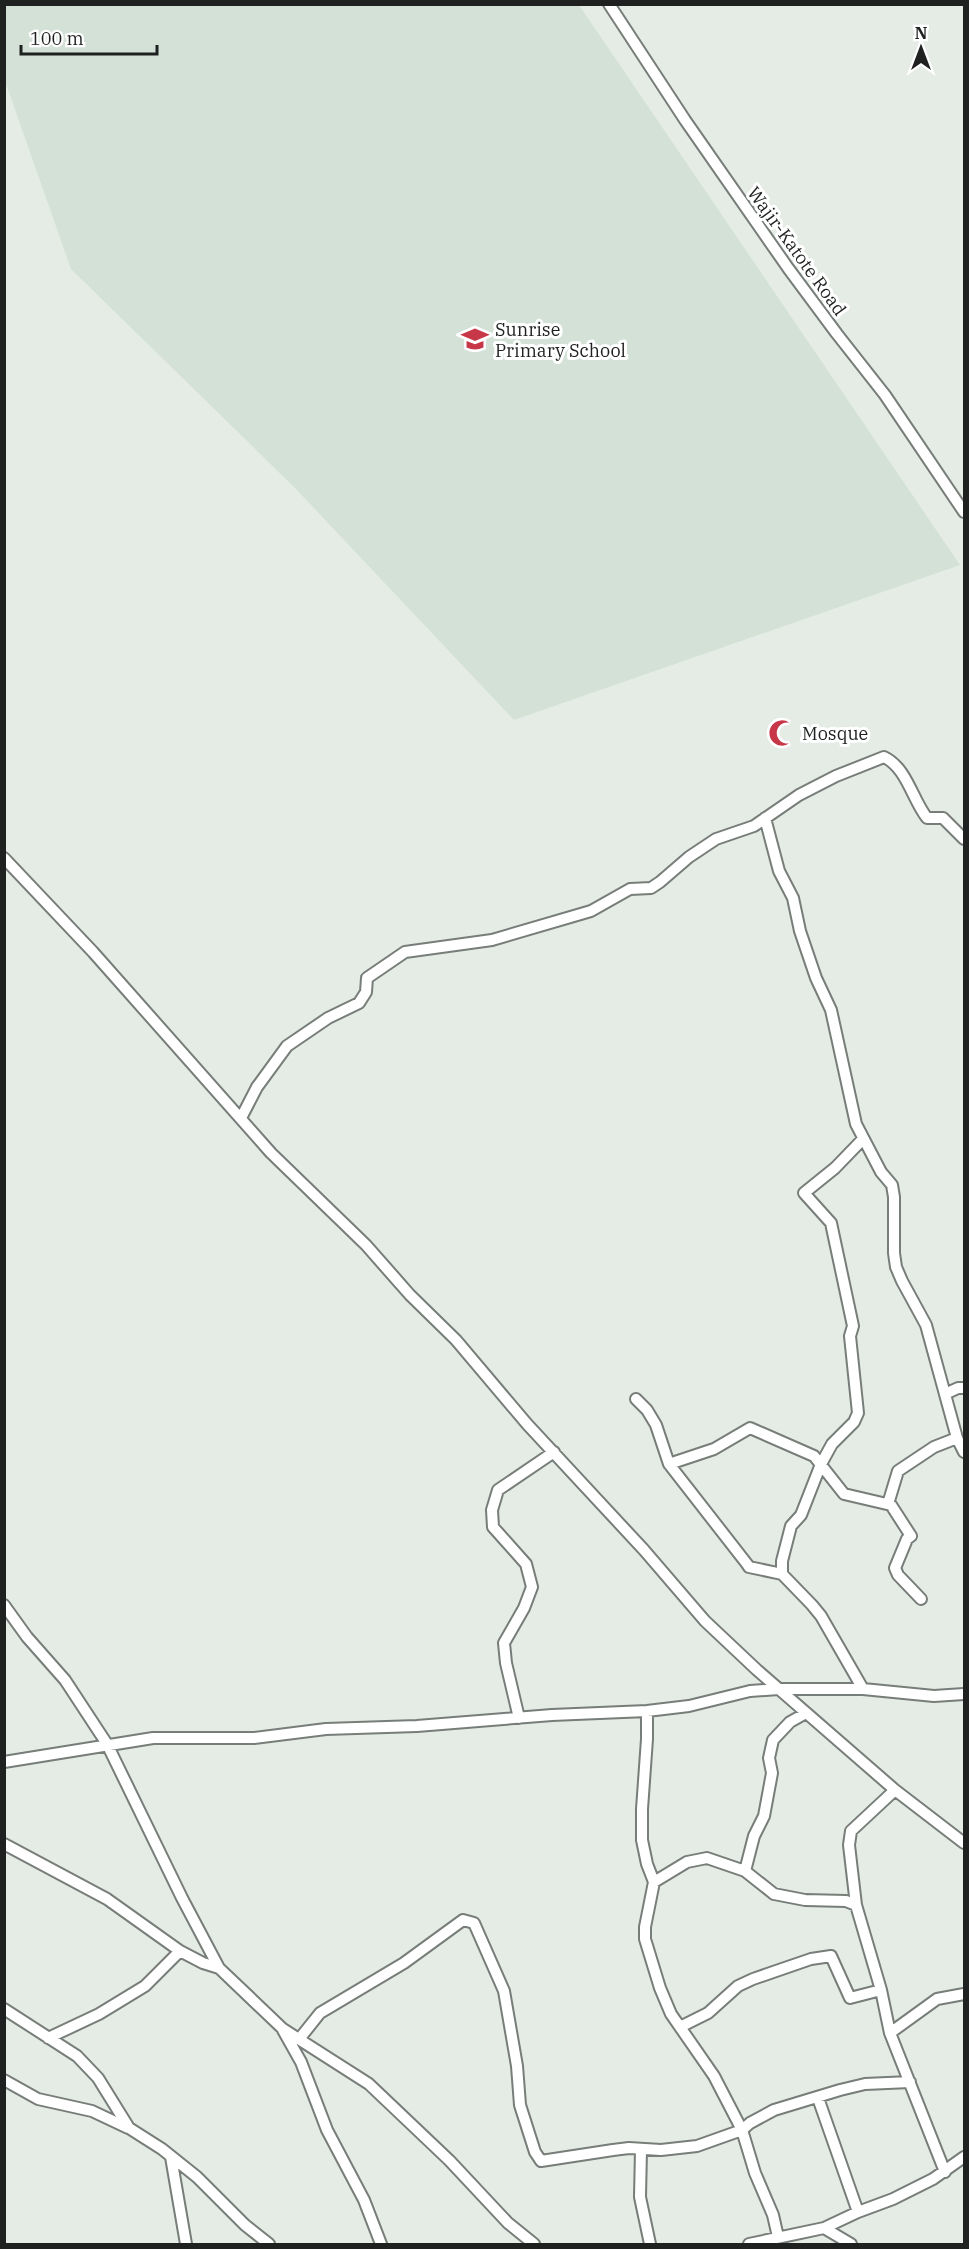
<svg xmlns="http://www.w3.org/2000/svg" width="969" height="2249" font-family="'IBM Plex Serif',serif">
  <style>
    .built { fill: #d3e1d6 }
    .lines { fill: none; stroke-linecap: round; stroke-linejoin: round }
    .minor-casing { stroke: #777d78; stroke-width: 14 }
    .minor { stroke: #fff; stroke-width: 10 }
    .labels { text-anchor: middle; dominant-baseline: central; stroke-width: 6; stroke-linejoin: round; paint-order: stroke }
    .street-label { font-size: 18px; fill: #1f2120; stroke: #fff }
    .poi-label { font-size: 18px; fill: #1f2120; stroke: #fff; text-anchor: start }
  </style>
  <rect width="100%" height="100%" fill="#e5ece6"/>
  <path class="built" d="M4,5H579L960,565L514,720L295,488L71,269L5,81Z"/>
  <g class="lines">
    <defs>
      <path id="minor" d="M609,4L685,120L788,268L837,334L885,395L964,512
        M765,818L779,871L793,898L800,931L816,978L831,1010L856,1124L881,1172L892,1185L894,1197V1253L896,1267L902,1281L926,1325L957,1438L964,1452
        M4,858L93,952L271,1153L366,1245L410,1295L456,1340L527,1424L644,1550L705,1621L757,1670L895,1790L964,1843
        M241,1118L257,1087L287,1046L328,1018L359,1003L366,992L367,978L405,952L492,940L591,911L630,889L651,888L660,882L689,857L716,839L754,826L799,795L836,776L884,757C907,768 912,799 927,818H943L964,839
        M945,1394L958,1388H964
        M636,1399L647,1410L656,1425L669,1464L747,1564L749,1567L782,1574L812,1605L821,1616L863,1689
        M669,1464L714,1449L750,1428L814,1456L844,1494L891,1505L911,1536L907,1539L895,1568L898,1575L921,1599
        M888,1504L898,1471L934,1447L957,1438
        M782,1574V1561L791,1526L801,1515L821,1464L832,1444L854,1422L858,1413L850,1336L853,1326L831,1223L804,1193L835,1168L863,1139
        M4,1605L27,1637L65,1680L107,1744L182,1898L219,1968
        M647,1711V1739L642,1809V1840L647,1864L654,1882L645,1927V1939L660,1988L671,2014L714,2076L742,2130L755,2173L773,2215L778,2237
        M519,1718L506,1663L504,1643L524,1608L532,1587L526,1564L493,1527L492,1510L498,1490L554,1452
        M4,1762L153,1738H254L326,1729L417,1726L552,1715L647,1711L689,1706L750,1691L779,1689H863L934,1696L964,1694
        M895,1790L851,1831L849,1845L856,1905L881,1990L890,2033L945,2172
        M4,1844L107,1899L180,1951L203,1963L219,1968L283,2029L369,2084L449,2160L508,2223L534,2244
        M745,1871L754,1836L764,1816L772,1773L769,1758L773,1740L790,1722L806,1713
        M654,1882L687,1862L707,1858L745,1871L774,1894L805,1900L846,1901L856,1905
        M4,2009L77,2056L98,2078L129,2128L162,2149L197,2177L245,2225L269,2244
        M680,2027L708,2013L738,1986L753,1979L811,1959L831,1956L850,1998L881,1990
        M283,2030L301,2062L327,2130L364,2200L381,2244
        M890,2033L937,1999L964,1994
        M48,2038L99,2014L145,1986L180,1951
        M300,2038L320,2013L404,1963L463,1920L474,1923L504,1991L517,2066L520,2105L535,2152L541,2161L613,2150L629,2148L661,2150L697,2146L742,2130L750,2123L774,2110L840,2090L865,2084L910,2082
        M4,2080L38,2099L92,2111L128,2128
        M818,2098L858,2212
        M641,2150L640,2197L650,2244
        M171,2157L186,2244
        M824,2228L851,2244
        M749,2244L824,2228L858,2212L893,2199L933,2179L964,2157"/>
    </defs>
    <use href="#minor" class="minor-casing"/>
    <use href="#minor" class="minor"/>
  </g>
  <defs>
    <symbol id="school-bare" viewBox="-9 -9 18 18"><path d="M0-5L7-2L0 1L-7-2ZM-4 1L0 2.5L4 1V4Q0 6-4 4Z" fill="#c73748" stroke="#fff" stroke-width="2.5" paint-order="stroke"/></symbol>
    <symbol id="mosque-bare" viewBox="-9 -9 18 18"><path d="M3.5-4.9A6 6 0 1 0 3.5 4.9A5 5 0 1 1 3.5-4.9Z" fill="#c73748" stroke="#fff" stroke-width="2.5" paint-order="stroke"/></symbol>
  </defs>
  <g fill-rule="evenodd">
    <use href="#school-bare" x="456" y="320" width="38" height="38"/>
    <use href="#mosque-bare" x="763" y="714" width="38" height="38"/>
  </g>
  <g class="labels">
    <g class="street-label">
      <text transform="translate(797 251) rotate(54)">Wajir-Katote Road</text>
    </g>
    <g class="poi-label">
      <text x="495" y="329">Sunrise<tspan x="495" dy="21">Primary School</tspan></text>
      <text x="802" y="733">Mosque</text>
    </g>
  </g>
  <rect width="969" height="2249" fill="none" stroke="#1f2120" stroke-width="12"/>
  <g transform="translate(921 48)" stroke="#ffffff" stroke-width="4.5" paint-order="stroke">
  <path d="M0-4.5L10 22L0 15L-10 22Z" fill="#1f2120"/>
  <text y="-9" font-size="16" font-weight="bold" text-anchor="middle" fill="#1f2120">N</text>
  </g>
  <path d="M21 45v9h136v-9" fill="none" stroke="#1f2120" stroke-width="3"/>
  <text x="30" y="45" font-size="18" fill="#1f2120" stroke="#ffffff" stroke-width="4.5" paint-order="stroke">100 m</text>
</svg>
